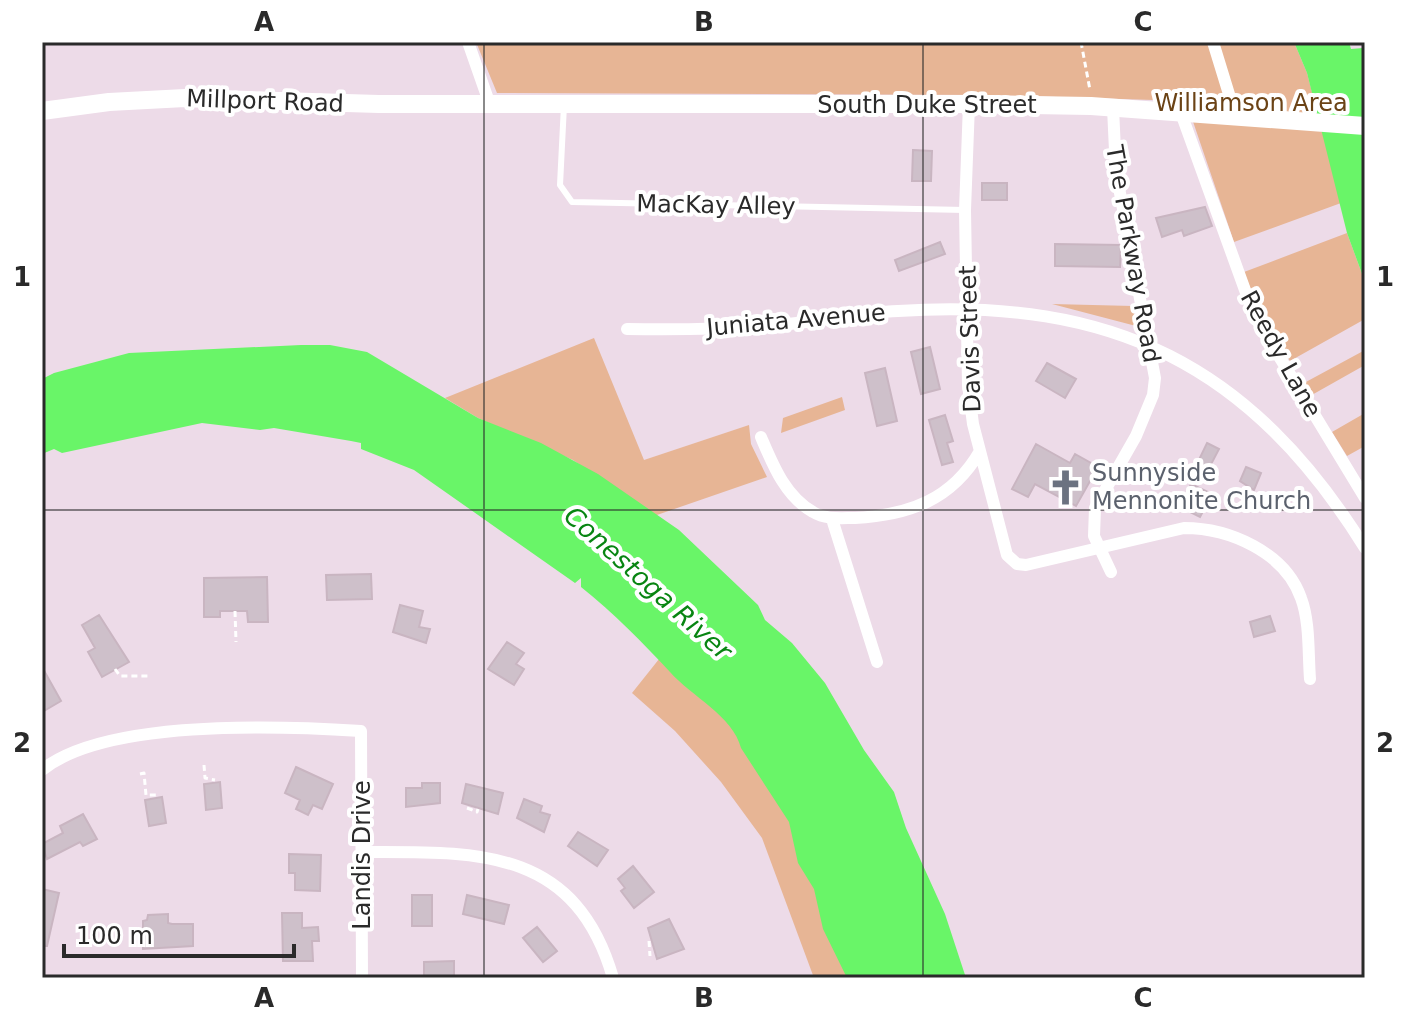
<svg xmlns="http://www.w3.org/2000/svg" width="1407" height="1020" font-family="'DejaVu Sans',sans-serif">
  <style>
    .green { fill: #e7b595 }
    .water { fill: #69f568 }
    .building { fill: #cec0ca; stroke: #c9b5c1; stroke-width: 2 }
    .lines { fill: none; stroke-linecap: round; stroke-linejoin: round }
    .path { stroke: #fff; stroke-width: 3; stroke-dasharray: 6 4; stroke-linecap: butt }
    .service { stroke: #fff; stroke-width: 6 }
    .minor { stroke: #fff; stroke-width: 12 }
    .secondary { stroke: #fff; stroke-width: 18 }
    .grid { fill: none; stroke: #2a2a2a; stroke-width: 2; stroke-opacity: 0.55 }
    .labels { text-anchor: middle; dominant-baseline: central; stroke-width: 8; stroke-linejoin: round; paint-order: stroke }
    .street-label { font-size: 24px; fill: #2a2a2a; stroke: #fff }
    .park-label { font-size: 24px; fill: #6b4316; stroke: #fff }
    .worship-label { font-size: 24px; fill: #5b616d; stroke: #fff; text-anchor: start }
    .water-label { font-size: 26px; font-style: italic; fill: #088512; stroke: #fff }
    .neatline { fill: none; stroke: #2a2a2a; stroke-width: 3 }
    .grid-label { font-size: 26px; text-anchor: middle; font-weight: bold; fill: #2a2a2a }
  </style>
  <rect width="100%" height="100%" fill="#eddbe8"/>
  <path class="green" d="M476,42H1294L1307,73L1341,203L1234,242L1186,101L988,95L497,93Z
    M1347,233L1365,282V319L1290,361L1260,313L1244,272Z
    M1052,304L1133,306L1136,326Z
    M594,338L644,460L749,425L751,444L767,477L654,516L573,460L478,418L445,398Z
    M1365,350V365L1310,396L1304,383Z
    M842,397L845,410L781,433L783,418Z
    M1365,413V446L1347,456L1332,432Z
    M675,639L718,679L883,978H814L762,838L721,782L675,731L632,693Z"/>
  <path class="water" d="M1294,42H1349L1351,49L1363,48L1362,42H1365V282L1347,233L1307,73Z
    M301,345H330L367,352L478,418L541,443L598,474L679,530L758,605L765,620L792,643L825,683L864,750L894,792L906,828L945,914L966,978H847L823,929L814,889L798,863L789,822L741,748C733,716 691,696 670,672C643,643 614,613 581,587V578L575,583L414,470L361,449V443L351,441L274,428L260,430L202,423L62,453L54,449L42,454V379L54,373L129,353Z"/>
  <path class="building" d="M913,150L932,151L931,181H912Z
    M982,183H1007V200H982Z
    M1205,207L1212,226L1184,236L1182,230L1162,237L1156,218Z
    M940,242L945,254L899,271L895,260Z
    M1055,244L1121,245L1120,267L1055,266Z
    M930,347L940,389L921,394L911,352Z
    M1047,363L1076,379L1065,398L1036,381Z
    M885,368L897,421L877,426L865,373Z
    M945,415L953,441L947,443L953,462L942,465L929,420Z
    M1207,443L1219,449L1206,474L1195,468Z
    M1036,444L1070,463L1075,454L1098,467L1076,506L1035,484L1028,497L1012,489Z
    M1246,467L1261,473L1254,490L1240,481Z
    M1191,484L1212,494L1200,517L1180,507Z
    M371,574L372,599L327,600L326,575Z
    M267,577L268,622H248L247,611H220V617H204V578Z
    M400,605L423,611L419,627L430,629L426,643L393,632Z
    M99,615L129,662L102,677L88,652L95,648L82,625Z
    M1270,616L1275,631L1254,637L1250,622Z
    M507,642L524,653L516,664L524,669L514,685L488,669Z
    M42,667L61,701L42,712Z
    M296,767L333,784L322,809L313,805L308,815L296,809L300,800L285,793Z
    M220,782L222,808L206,810L204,784Z
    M422,783H440V803L406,807V788H422Z
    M466,784L503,793L498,814L462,803Z
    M162,797L166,823L149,826L145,800Z
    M524,799L542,806L540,812L550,815L544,832L517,818Z
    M83,814L97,839L83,846L80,842L47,859L42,844L63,833L60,826Z
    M578,832L608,850L597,866L568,846Z
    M289,854L321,855L320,891L295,890V873H289Z
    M633,866L654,892L634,908L621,891L625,888L618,879Z
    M42,889L59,893L47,946H42Z
    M412,895H432V926H412Z
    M467,895L509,905L504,924L463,914Z
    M282,913H302V928L318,927L319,941H312L313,961H283Z
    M168,914V923L172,924H193V946L143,949V921L147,920L148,915Z
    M669,919L684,949L657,959L648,928Z
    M537,927L557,951L543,962L523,938Z
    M454,961V978H424V962Z"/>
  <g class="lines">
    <path class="path" d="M1081,42L1090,90
      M235,611L236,642
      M115,669L120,676H149
      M204,765L205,778L215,780
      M140,774L144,773L146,795H157
      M467,808L477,812L478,809
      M649,941L650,956"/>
    <path class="service" d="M564,105L560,185L572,202L965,210"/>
    <path class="minor" d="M468,42L489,102
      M1213,42L1236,117
      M969,104L965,210L968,385L973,424L1007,555L1017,564L1026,565L1184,528C1229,528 1285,552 1301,598C1310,622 1308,653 1310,679
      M1181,113L1254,315L1365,498
      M627,329C677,330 728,329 778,325C818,322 858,313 898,311C1113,297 1251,365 1365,548
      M761,437C773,465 785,496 813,512C826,520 841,518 855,518C909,515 952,500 980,451
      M832,519L877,662
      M1111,572L1094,536L1095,508L1136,436L1153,395L1155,378L1116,172L1113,108
      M42,770C106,719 280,726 361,731L362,978
      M362,852C475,852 575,846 613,978"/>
    <path class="secondary" d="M42,111L109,102L185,98L379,104H969L1091,106L1365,126"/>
  </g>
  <path class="grid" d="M484,42V978M923,42V978M42,510H1365"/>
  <defs>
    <symbol id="church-bare" viewBox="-9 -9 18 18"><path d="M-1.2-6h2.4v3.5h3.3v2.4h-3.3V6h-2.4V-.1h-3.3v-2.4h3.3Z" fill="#6b7280" stroke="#fff" stroke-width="2.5" paint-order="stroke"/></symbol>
  </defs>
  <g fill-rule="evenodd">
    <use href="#church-bare" x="1040" y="462" width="51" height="51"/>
  </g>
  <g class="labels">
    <g class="street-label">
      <text transform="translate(265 101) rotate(2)">Millport Road</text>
      <text x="927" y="105">South Duke Street</text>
      <text transform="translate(716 205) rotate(1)">MacKay Alley</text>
      <text transform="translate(1133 254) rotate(80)">The Parkway Road</text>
      <text transform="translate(796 320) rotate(-5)">Juniata Avenue</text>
      <text transform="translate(970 339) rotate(-92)">Davis Street</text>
      <text transform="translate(1281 354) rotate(61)">Reedy Lane</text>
      <text transform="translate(362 855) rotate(-90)">Landis Drive</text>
    </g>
    <g class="park-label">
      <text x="1251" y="103">Williamson Area</text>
    </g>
    <g class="worship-label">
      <text x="1092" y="473">Sunnyside<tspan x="1092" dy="28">Mennonite Church</tspan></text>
    </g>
    <g class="water-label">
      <text transform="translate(648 583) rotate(42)">Conestoga River</text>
    </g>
  </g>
  <rect width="1407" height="1020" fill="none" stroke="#ffffff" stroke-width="88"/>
  <path d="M64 944v12h230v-12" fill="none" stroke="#2a2a2a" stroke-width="4"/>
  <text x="76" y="944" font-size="24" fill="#2a2a2a" stroke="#ffffff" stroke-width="6" paint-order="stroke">100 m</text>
  <rect x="44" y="44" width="1319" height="932" class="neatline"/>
  <g class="grid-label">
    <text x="264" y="31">A</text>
    <text x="704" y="31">B</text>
    <text x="1143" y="31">C</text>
    <text x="22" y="286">1</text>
    <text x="1385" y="286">1</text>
    <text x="22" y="752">2</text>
    <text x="1385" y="752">2</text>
    <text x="264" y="1007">A</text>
    <text x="704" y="1007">B</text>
    <text x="1143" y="1007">C</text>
  </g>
</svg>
